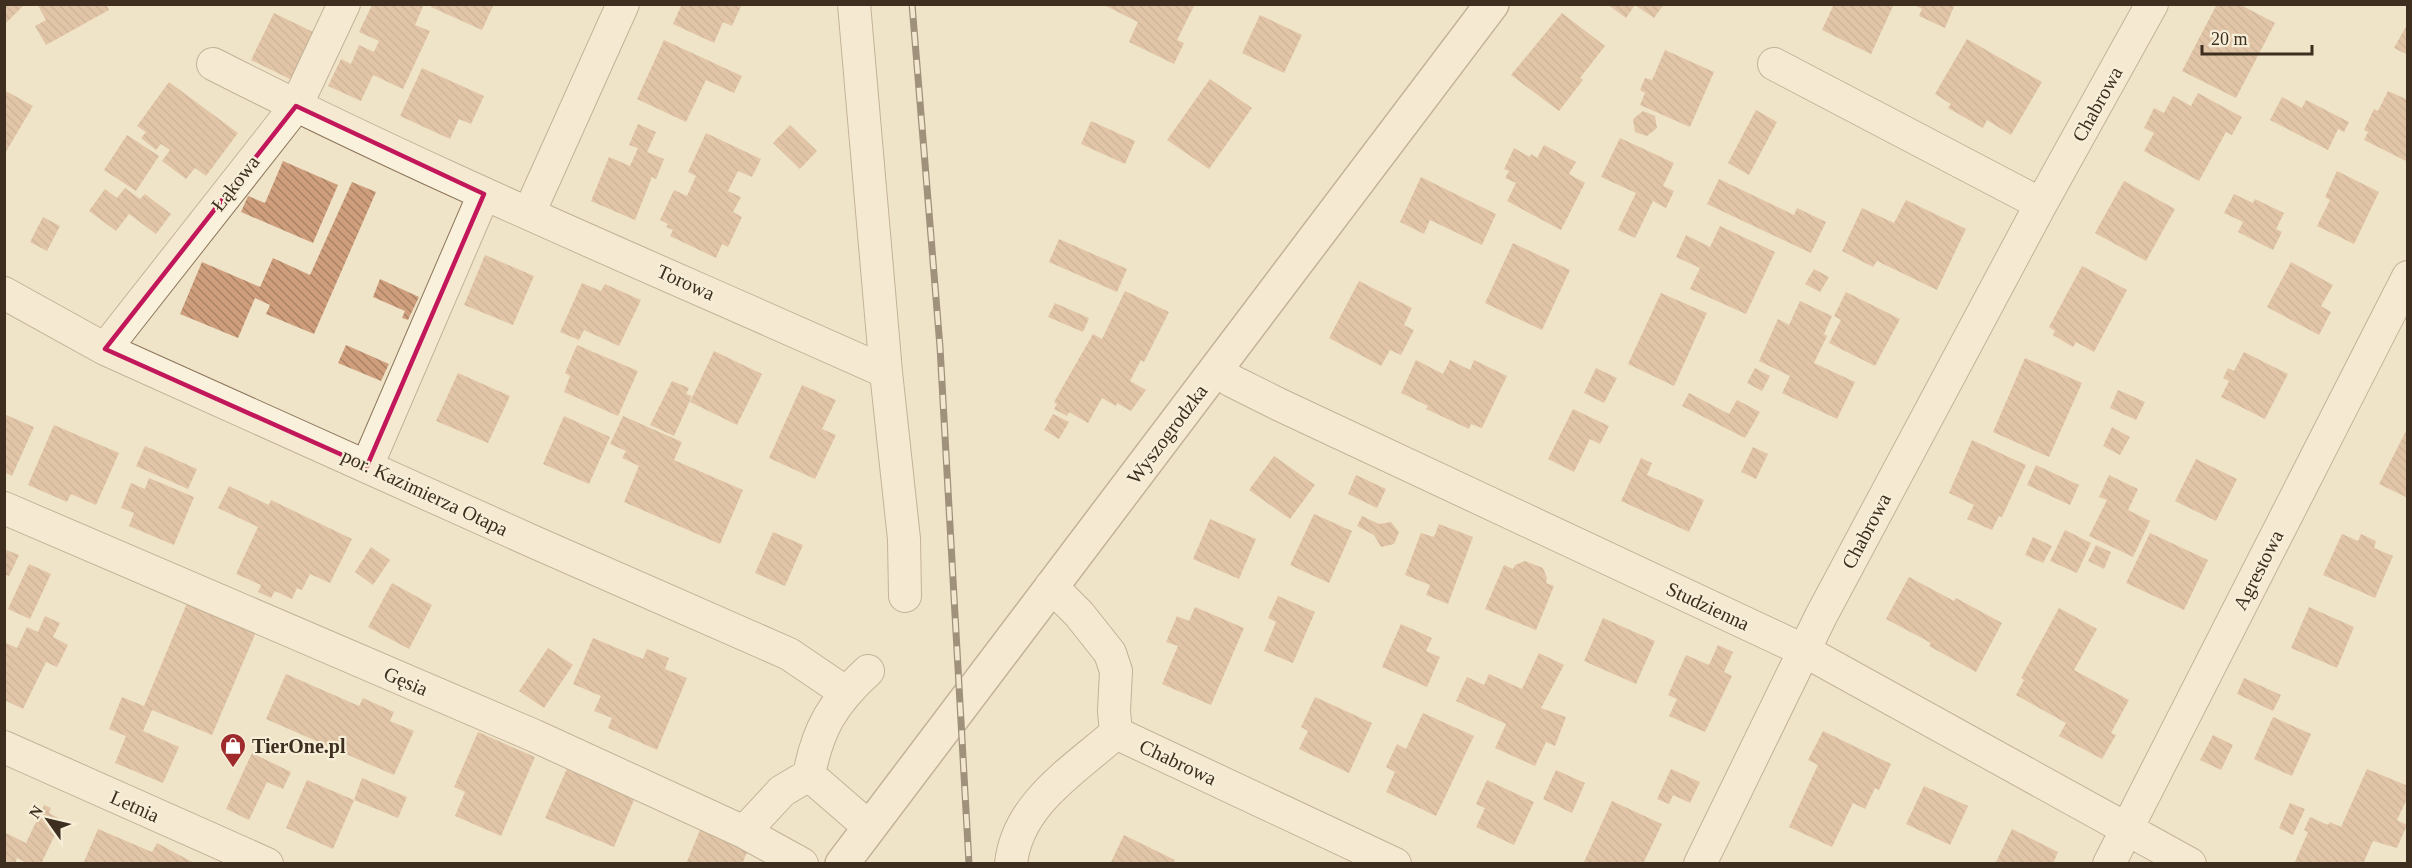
<svg xmlns="http://www.w3.org/2000/svg" width="2412" height="868" font-family="'Times New Roman',serif">
  <style>
    .building { fill: url(#building-back-hatch) }
    .lines { fill: none; stroke-linecap: round; stroke-linejoin: round }
    .minor-casing { stroke: #8d765c; stroke-width: 34 }
    .tertiary-casing { stroke: #8d765c; stroke-width: 36 }
    .minor { stroke: #faf1dc; stroke-width: 32 }
    .tertiary { stroke: #faf1dc; stroke-width: 33 }
    .rail-casing { stroke: #3d2e20; stroke-width: 7 }
    .rail { stroke: #f7eed8; stroke-width: 4.5; stroke-dasharray: 14; stroke-linecap: butt }
    .marked { fill: none; stroke: #c2185b; stroke-width: 4.5; stroke-linejoin: round }
    .labels { text-anchor: middle; dominant-baseline: central; stroke-width: 4.5; stroke-linejoin: round; paint-order: stroke }
    .street-label { font-size: 20px; fill: #3d2e20; stroke: #f7eed8 }
    .poi-label { font-size: 20px; font-weight: bold; fill: #3d2e20; stroke: #f7eed8; text-anchor: start }
  </style>
  <defs>
    <pattern id="building-back-hatch" width="6" height="6" patternUnits="userSpaceOnUse" patternTransform="scale(1.5)"><rect width="6" height="6" fill="#cf9f7d"/><path d="M-1 5l2 2M0 0l6 6M5-1l2 2" fill="none" stroke="#a98266"/></pattern>
  </defs>
  <rect width="100%" height="100%" fill="#f0e4c8"/>
  <path class="building" d="M4,4H25L4,25Z
    M37,4H106L109,10L46,45L35,26L46,20Z
    M375,4H424L415,25L430,31L403,89L373,75L361,101L328,86L341,59L351,64L359,45L374,52L379,41L359,32L372,5Z
    M433,4H494L482,30L431,7Z
    M682,4H742L732,26L723,22L714,43L673,24Z
    M1102,4L1194,6L1177,40L1184,43L1174,64L1129,42L1138,22Z
    M1607,4H1664L1654,18L1635,5L1626,18Z
    M1834,4H1894L1871,54L1822,30Z
    M1912,4H1955L1945,28L1919,16L1922,9Z
    M2217,4H2239L2275,23L2236,98L2182,71Z
    M274,13L315,33L292,80L251,60Z
    M1562,13L1605,46L1580,78L1583,80L1559,111L1511,75Z
    M1260,15L1302,35L1284,73L1242,53Z
    M2408,23V55L2394,48Z
    M1967,39L2042,82L2011,135L1987,120L1983,128L1948,108L1951,104L1935,94Z
    M664,40L742,76L734,93L706,80L686,122L637,99Z
    M1665,50L1714,72L1690,127L1640,105L1645,93L1640,90L1645,78L1652,80Z
    M422,68L484,96L471,124L459,119L450,139L400,116Z
    M1210,79L1252,108L1209,169L1167,140Z
    M169,82L238,133L206,176L195,168L186,179L162,161L170,150L161,144L156,150L141,138L146,132L137,126Z
    M4,90L33,106L4,155Z
    M2388,91L2408,100V162L2364,140L2368,132L2364,130L2374,109L2378,111Z
    M2198,93L2242,117L2232,135L2226,132L2199,181L2144,151L2154,133L2144,128L2154,108L2164,113L2173,96L2191,106Z
    M2282,97L2302,108L2306,100L2349,122L2344,132L2338,129L2328,150L2270,120Z
    M1756,110L1777,122L1749,175L1728,163Z
    M1643,111L1655,116L1657,128L1647,136L1635,132L1633,119Z
    M1091,121L1135,141L1125,164L1081,144Z
    M638,124L656,132L647,152L664,159L656,179L652,177L635,220L591,201L609,157L630,166L638,148L629,145Z
    M790,125L817,151L800,169L773,143Z
    M706,133L761,159L752,177L738,171L728,191L741,197L733,212L742,217L728,247L722,244L716,258L670,236L673,230L666,227L668,224L660,220L674,190L687,196L696,176L688,172Z
    M127,135L159,156L136,191L104,170Z
    M1620,138L1674,163L1663,186L1674,191L1666,208L1653,201L1635,238L1618,230L1636,193L1601,177Z
    M1544,145L1576,162L1569,174L1585,183L1561,230L1507,201L1516,183L1505,178L1509,171L1504,169L1514,148L1530,157L1531,154L1537,158Z
    M283,161L338,185L313,243L241,212L248,196L265,203Z
    M2337,171L2379,192L2354,244L2317,226L2330,200L2325,197Z
    M1421,177L1496,214L1482,245L1430,220L1424,234L1400,222Z
    M1719,179L1794,215L1797,208L1826,222L1811,253L1707,204Z
    M2124,181L2175,209L2146,261L2095,233Z
    M352,182L376,192L314,334L266,314L270,305L255,298L238,338L180,314L202,262L260,287L273,258L310,275Z
    M125,188L140,199L145,194L171,214L156,234L129,214L116,231L89,211L105,189L117,198Z
    M2234,194L2253,203L2255,199L2284,213L2276,229L2282,232L2273,250L2238,232L2243,222L2224,213Z
    M1906,200L1966,229L1937,290L1877,261L1873,267L1842,251L1862,208L1894,223Z
    M43,217L60,226L47,251L30,242Z
    M1720,226L1775,252L1746,314L1690,289L1700,268L1676,257L1686,235L1710,247Z
    M1059,239L1127,269L1117,292L1049,262Z
    M1513,243L1570,270L1542,330L1485,303Z
    M485,255L534,276L513,325L464,305Z
    M2291,262L2333,285L2321,306L2331,312L2319,335L2267,307Z
    M2082,266L2127,290L2094,352L2076,342L2073,347L2053,335L2055,331L2049,327Z
    M1814,269L1829,277L1820,292L1805,284Z
    M380,279L419,297L408,320L402,318L405,311L373,297Z
    M1359,281L1412,308L1404,325L1414,330L1401,355L1390,350L1381,366L1329,338Z
    M582,283L601,291L605,284L641,300L619,346L584,330L579,340L560,332Z
    M1125,291L1169,312L1144,362L1141,360L1130,381L1146,390L1131,411L1117,403L1116,406L1102,398L1088,423L1069,412L1067,416L1054,409L1057,404L1054,402L1093,334L1102,339Z
    M1846,292L1900,319L1875,366L1829,343L1841,320L1834,316Z
    M1661,293L1707,313L1674,386L1628,364Z
    M1800,301L1832,316L1824,334L1827,336L1814,363L1855,382L1837,419L1782,393L1790,376L1759,361L1778,319L1789,325Z
    M1055,303L1089,318L1083,332L1048,317Z
    M346,345L389,364L381,381L338,363Z
    M577,345L638,371L618,416L564,392L570,376L565,373Z
    M714,351L762,374L737,425L690,402Z
    M2244,352L2288,374L2265,419L2221,397L2229,381L2223,378L2228,368L2234,371Z
    M2025,358L2082,383L2049,457L1993,432Z
    M1416,360L1443,374L1450,360L1470,370L1474,360L1507,376L1482,428L1471,424L1469,429L1426,409L1428,406L1401,393Z
    M1596,368L1617,378L1604,403L1584,393Z
    M1755,368L1770,376L1762,391L1747,383Z
    M458,373L510,396L488,443L436,421Z
    M672,381L689,388L686,394L692,396L674,436L650,425Z
    M802,385L836,400L822,429L836,435L815,479L769,458Z
    M2118,390L2145,402L2136,420L2110,408Z
    M1689,393L1729,414L1737,400L1760,412L1745,438L1682,406Z
    M1573,409L1609,426L1600,444L1590,439L1574,472L1548,459Z
    M4,414L34,427L12,476L4,472Z
    M1053,414L1069,422L1059,439L1044,430Z
    M564,416L610,437L589,484L543,464Z
    M623,416L682,442L674,460L743,490L720,544L624,502L639,466L622,458L626,451L610,444Z
    M54,425L119,453L96,505L71,494L67,502L28,485Z
    M2112,427L2130,437L2120,455L2103,446Z
    M2408,427V498L2379,484Z
    M1972,440L2026,465L2002,517L1999,516L1992,530L1967,519L1974,505L1949,493Z
    M145,446L197,469L188,489L136,466Z
    M1753,447L1768,454L1756,479L1741,472Z
    M1274,456L1315,485L1290,519L1249,490Z
    M1641,458L1652,463L1647,475L1704,500L1689,532L1621,501Z
    M2196,459L2237,479L2216,521L2175,501Z
    M2036,465L2079,485L2070,505L2027,485Z
    M1356,475L1386,489L1377,508L1348,494Z
    M2109,475L2138,489L2128,510L2150,521L2133,557L2089,536L2107,500L2099,497Z
    M149,478L194,497L174,545L129,526L134,513L121,508L131,483L145,489Z
    M229,486L269,505L271,500L352,539L330,583L310,574L302,590L297,588L292,599L275,591L271,598L258,592L261,585L236,574L258,527L218,508Z
    M1314,514L1352,531L1329,583L1290,565Z
    M1362,516L1379,524L1391,522L1399,532L1394,544L1381,547L1374,535L1357,526Z
    M1210,519L1256,539L1239,579L1193,559Z
    M1439,524L1473,537L1448,604L1426,595L1430,585L1405,575L1421,533L1434,537Z
    M2065,530L2091,543L2077,573L2050,561Z
    M773,532L803,545L785,586L755,573Z
    M2150,533L2208,560L2184,610L2126,583Z
    M2342,534L2358,541L2361,534L2376,541L2374,548L2393,556L2375,598L2323,575Z
    M2033,537L2052,546L2043,563L2025,555Z
    M2096,545L2111,552L2104,569L2088,561Z
    M371,547L390,560L373,585L355,572Z
    M4,549L19,555L9,576L4,574Z
    M1525,561L1543,568L1547,578L1546,583L1554,586L1536,630L1485,609L1504,565L1513,569L1515,565Z
    M29,564L51,574L30,619L8,609Z
    M1909,577L1954,601L1956,598L2002,623L1976,672L1929,646L1931,643L1886,619Z
    M392,583L432,605L409,649L368,627Z
    M1278,596L1315,612L1293,663L1264,651L1276,622L1268,618Z
    M188,601L257,630L212,735L152,710L143,731L179,747L163,783L115,763L126,736L109,729L122,697L144,706Z
    M1195,607L1244,628L1211,705L1162,684L1178,646L1166,642L1177,616L1189,621Z
    M2309,607L2354,627L2337,668L2291,648Z
    M2059,608L2097,629L2074,670L2129,700L2111,733L2116,735L2102,759L2059,736L2066,723L2016,695L2024,680L2021,678Z
    M45,616L60,623L53,637L68,645L57,667L46,662L23,709L4,700V642L17,648L27,627L38,632Z
    M1603,618L1655,641L1636,684L1584,661Z
    M1401,624L1432,638L1426,651L1440,657L1427,687L1382,667Z
    M593,638L643,659L647,649L669,658L665,669L687,678L657,750L608,728L612,718L594,711L601,696L573,684Z
    M1718,645L1733,652L1724,672L1732,676L1705,732L1669,716L1677,699L1668,695L1686,655L1709,665Z
    M548,648L573,665L544,708L519,691Z
    M1539,653L1564,665L1541,708L1566,717L1555,746L1546,742L1535,766L1495,748L1506,724L1456,701L1467,677L1484,685L1489,674L1522,689Z
    M286,674L359,706L363,698L394,712L390,721L414,731L394,775L266,719Z
    M2244,678L2281,695L2273,711L2237,694Z
    M1315,697L1372,723L1349,773L1299,749L1308,731L1301,727Z
    M1423,713L1474,736L1436,816L1386,792L1395,772L1386,767L1397,744L1406,749Z
    M2273,717L2311,734L2292,776L2254,759Z
    M1823,731L1891,764L1879,790L1875,788L1865,809L1853,803L1832,847L1789,827L1818,765L1808,760Z
    M478,732L535,757L501,836L455,816L465,792L454,787Z
    M2213,735L2233,745L2221,770L2200,760Z
    M252,753L291,772L283,789L267,782L249,820L226,809Z
    M569,764L637,793L614,847L545,818Z
    M1671,769L1700,782L1690,803L1673,795L1669,804L1657,799Z
    M2367,769L2408,786V797L2397,820L2407,825L2397,848L2373,841L2363,864H2294L2308,832L2304,830L2310,817L2328,825L2330,822L2341,827Z
    M1556,770L1585,783L1572,813L1543,799Z
    M362,778L407,797L398,818L354,800Z
    M307,780L354,800L333,849L286,828Z
    M1487,780L1534,802L1514,845L1476,827L1485,808L1476,804Z
    M1924,786L1968,806L1950,845L1906,824Z
    M1612,801L1662,824L1643,864H1583Z
    M2290,803L2305,809L2293,835L2279,828Z
    M44,805L51,808L49,813L62,820L41,864H29L17,858L15,864H12L4,860V832L26,843Z
    M702,825L750,846L742,864H686Z
    M98,829L152,852L157,843L196,864H83Z
    M2012,829L2058,852L2053,864H1995Z
    M1124,835L1175,860L1173,864H1110Z"/>
  <g class="lines">
    <defs>
      <path id="minor" d="M854,4L886,372L904,539L905,596
        M213,64C432,176 661,271 886,372
        M1774,64L2041,204
        M529,213L623,4
        M4,293L105,349L534,542L789,654L845,692
        M105,349L296,106L344,4
        M1215,370L1232,381L1278,404L1803,650L2190,864
        M367,466L484,194
        M4,508L535,736L744,832L802,864
        M1051,586L1079,614L1110,653L1116,671L1114,711L1116,733L1395,864
        M4,747L267,864
        M809,775L869,827
        M744,832L782,791L809,775C818,728 833,703 868,671
        M1011,864C1017,804 1074,770 1116,733
        M1700,864L1821,616L2041,204L2152,4
        M2109,864L2408,277"/>
      <path id="tertiary" d="M842,864L1492,4"/>
    </defs>
    <use href="#minor" class="minor-casing"/>
    <use href="#tertiary" class="tertiary-casing"/>
    <use href="#minor" class="minor"/>
    <use href="#tertiary" class="tertiary"/>
    <defs>
      <path id="rail" d="M912,4L940,347L969,864"/>
    </defs>
    <use href="#rail" class="rail-casing"/>
    <use href="#rail" class="rail"/>
  </g>
  <path d="M0 0H2412V868H0ZM296,106L484,194L367,466L105,349Z" fill="#f0e4c8" fill-opacity=".55" fill-rule="evenodd"/>
  <path class="marked" d="M296,106L484,194L367,466L105,349Z"/>
  <defs>
    <symbol id="shop-pin" viewBox="-11 -11 22 30"><path d="M0 17L-7.5 6A9.5 9.5 0 1 1 7.5 6Z" fill="#9e2a2b" stroke="#f7eed8"/><path d="M-5-2.5h2.3a2.7 3.5 0 0 1 5.4 0H5L5.5 6h-11ZM-1.5-2.5h3a1.5 2.3 0 0 0-3 0Z" fill="#fff"/></symbol>
  </defs>
  <g fill-rule="evenodd">
    <use href="#shop-pin" x="218" y="731" width="30" height="40"/>
  </g>
  <g class="labels">
    <g class="street-label">
      <text transform="translate(2097 104) rotate(-61)">Chabrowa</text>
      <text transform="translate(235 183) rotate(-52)">Łąkowa</text>
      <text transform="translate(686 282) rotate(24)">Torowa</text>
      <text transform="translate(1167 434) rotate(-53)">Wyszogrodzka</text>
      <text transform="translate(425 492) rotate(25)">por. Kazimierza Otapa</text>
      <text transform="translate(1866 531) rotate(-62)">Chabrowa</text>
      <text transform="translate(2258 570) rotate(-63)">Agrestowa</text>
      <text transform="translate(1708 606) rotate(25)">Studzienna</text>
      <text transform="translate(406 681) rotate(23)">Gęsia</text>
      <text transform="translate(1178 762) rotate(25)">Chabrowa</text>
      <text transform="translate(135 806) rotate(24)">Letnia</text>
    </g>
    <g class="poi-label">
      <text x="252" y="746">TierOne.pl</text>
    </g>
  </g>
  <rect width="2412" height="868" fill="none" stroke="#3d2e20" stroke-width="12"/>
  <g transform="translate(48 820) rotate(304)" stroke="#f7eed8" stroke-width="4.5" paint-order="stroke">
  <path d="M0-4.5L10 22L0 15L-10 22Z" fill="#3d2e20"/>
  <text y="-9" font-size="16" font-weight="bold" text-anchor="middle" fill="#3d2e20">N</text>
  </g>
  <path d="M2202 45v9h110v-9" fill="none" stroke="#3d2e20" stroke-width="3"/>
  <text x="2211" y="45" font-size="18" fill="#3d2e20" stroke="#f7eed8" stroke-width="4.5" paint-order="stroke">20 m</text>
</svg>
